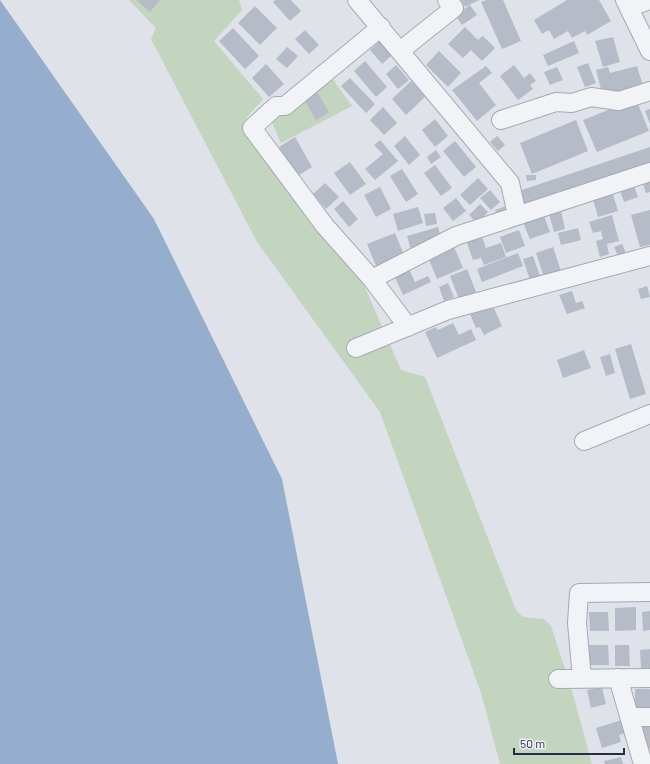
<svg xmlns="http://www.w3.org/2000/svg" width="650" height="764" font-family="Barlow,sans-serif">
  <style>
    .green { fill: #c3d4bf }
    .water { fill: #96aecd }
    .building { fill: #b5bbc7 }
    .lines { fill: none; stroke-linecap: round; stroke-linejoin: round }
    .minor-casing { stroke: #a4a9b4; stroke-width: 20 }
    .minor { stroke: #f2f3f7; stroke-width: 18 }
  </style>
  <rect width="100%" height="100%" fill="#dfe2e9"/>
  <path class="green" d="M129,0H239L242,10L214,41L263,99L247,117L245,129L363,283L401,370L425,377L516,610L523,617L544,619L551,626L571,687L592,764H500L481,693L380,412L257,242L151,39L156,28Z
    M330,75L352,106L281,143L272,122Z"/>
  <path class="water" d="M0,0L154,219L282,479L338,764H0Z"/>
  <path class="building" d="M136,0H160L150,12Z
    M275,0H291L301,11L290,21L273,2Z
    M461,0H479L465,7Z
    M487,0H503L521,41L502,49L481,2Z
    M567,0H599L611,21L587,35L585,31L572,38L568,31L554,39L549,30L542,34L534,20Z
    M470,5L477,15L462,25L455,15Z
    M255,6L277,28L260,45L238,23Z
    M465,27L478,40L483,36L495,48L482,61L471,50L463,58L448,44Z
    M233,28L259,56L245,69L219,41Z
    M305,30L319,45L309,54L295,39Z
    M613,37L620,62L603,67L595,41Z
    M380,41L392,55L382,64L370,50Z
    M574,41L579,53L548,66L543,55Z
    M287,47L298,56L287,68L276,59Z
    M439,51L461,73L448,87L426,65Z
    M365,61L387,87L376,97L354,71Z
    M588,63L596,83L585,87L577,67Z
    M266,64L284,84L269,97L252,78Z
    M396,65L409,80L398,89L386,74Z
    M514,65L524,78L530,73L536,81L530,85L533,89L518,100L500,76Z
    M486,66L492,73L479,83L496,105L477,121L452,90Z
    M637,66L643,86L603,97L596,70L608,67L610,73Z
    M557,67L563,80L550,85L544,72Z
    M350,78L375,104L366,113L341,86Z
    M411,81L426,96L406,115L392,99Z
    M317,92L329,112L316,120L304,99Z
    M636,99L649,131L597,152L583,120Z
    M383,107L397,123L384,135L370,120Z
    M650,109V124L645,111Z
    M435,119L448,136L435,147L422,130Z
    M576,120L588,151L532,174L520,143Z
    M405,136L420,155L409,165L394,146Z
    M497,136L505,145L498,151L490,142Z
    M295,137L312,167L296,177L279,147Z
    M380,140L398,161L375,180L365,169L383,154L374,145Z
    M455,141L476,167L464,177L443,151Z
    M650,147V164L519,209L513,193Z
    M436,150L441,157L431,164L427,157Z
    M350,162L366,184L350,195L334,173Z
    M435,165L452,188L441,196L424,173Z
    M402,169L418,194L406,202L390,176Z
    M650,174V192L646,193L641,177Z
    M526,175H536V180L527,181Z
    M478,178L488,189L470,205L460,195Z
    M325,183L339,197L326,209L313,194Z
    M633,183L638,197L624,202L619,188Z
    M380,187L391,209L376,217L364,195Z
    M490,190L500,202L491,210L480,198Z
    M612,191L618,211L598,217L592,196Z
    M456,198L466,211L453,221L443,208Z
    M343,201L358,219L349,227L334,209Z
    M480,204L488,212L477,223L469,215Z
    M512,204L515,211L498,218L495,210Z
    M418,207L423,223L398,231L393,214Z
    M560,207L565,229L554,232L548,210Z
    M650,210V245L640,247L631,215Z
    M435,213L437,224L426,226L424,214Z
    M543,213L550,232L530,239L522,220Z
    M612,215L619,241L607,244L609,254L600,257L596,241L603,239L601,231L593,233L589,222Z
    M438,227L442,241L411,250L407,236Z
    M578,228L581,240L561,245L558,233Z
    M519,230L525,246L506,253L500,237Z
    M480,231L486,248L501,243L506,257L484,265L481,258L473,260L465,237Z
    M395,233L404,255L376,266L367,244Z
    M453,244L463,268L437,279L427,255Z
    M622,244L627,255L619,258L614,247Z
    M553,247L561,271L544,277L536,253Z
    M518,253L523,266L482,282L477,269Z
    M533,256L541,279L531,283L523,259Z
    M408,267L415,282L428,276L431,282L403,295L393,273Z
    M467,269L476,292L459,299L450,276Z
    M448,283L454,297L444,301L439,287Z
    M647,286L650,297L641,299L638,289Z
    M572,291L576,303L582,301L585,308L567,314L559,295Z
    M492,304L502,326L484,335L480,327L476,328L470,314Z
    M453,323L459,335L471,329L476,340L437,358L425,332L436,327L438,330Z
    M631,344L646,394L630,399L615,349Z
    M584,350L591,368L563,378L557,360Z
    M610,354L615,373L606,376L600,357Z
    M636,607V630L615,631V608Z
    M650,611V630L643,631L642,612Z
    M589,612H608L609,631H590Z
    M588,645H608L609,665H588Z
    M615,645H629L630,666H615Z
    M650,649V668H641L640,650Z
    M602,687L606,704L591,708L587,690Z
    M635,689H650V710L635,711Z
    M622,720L626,733L619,735L621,742L602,748L596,728Z
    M640,723H650V748H645V734H640Z
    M621,757L623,764H605L604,761Z"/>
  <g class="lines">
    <defs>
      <path id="minor" d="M357,0L510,183L517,215
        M625,0L650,51
        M630,7L650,0
        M381,27L285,106H276L252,128L325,226L372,279L408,327
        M400,51L454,8L447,0
        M501,120L556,102L572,103L591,97L619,101L650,91
        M372,279L456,236L650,172
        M356,348L448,310L650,256
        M584,441L650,414
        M582,678L577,623L579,593L650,592
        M618,678L643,764
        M558,679L650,678
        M629,717H650"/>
    </defs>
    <use href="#minor" class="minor-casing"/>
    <use href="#minor" class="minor"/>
  </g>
  <path d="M514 748v6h110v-6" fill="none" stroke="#262f42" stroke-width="2"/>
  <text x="520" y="748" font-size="12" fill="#262f42" stroke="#eef1f7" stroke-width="3" paint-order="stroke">50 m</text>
</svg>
